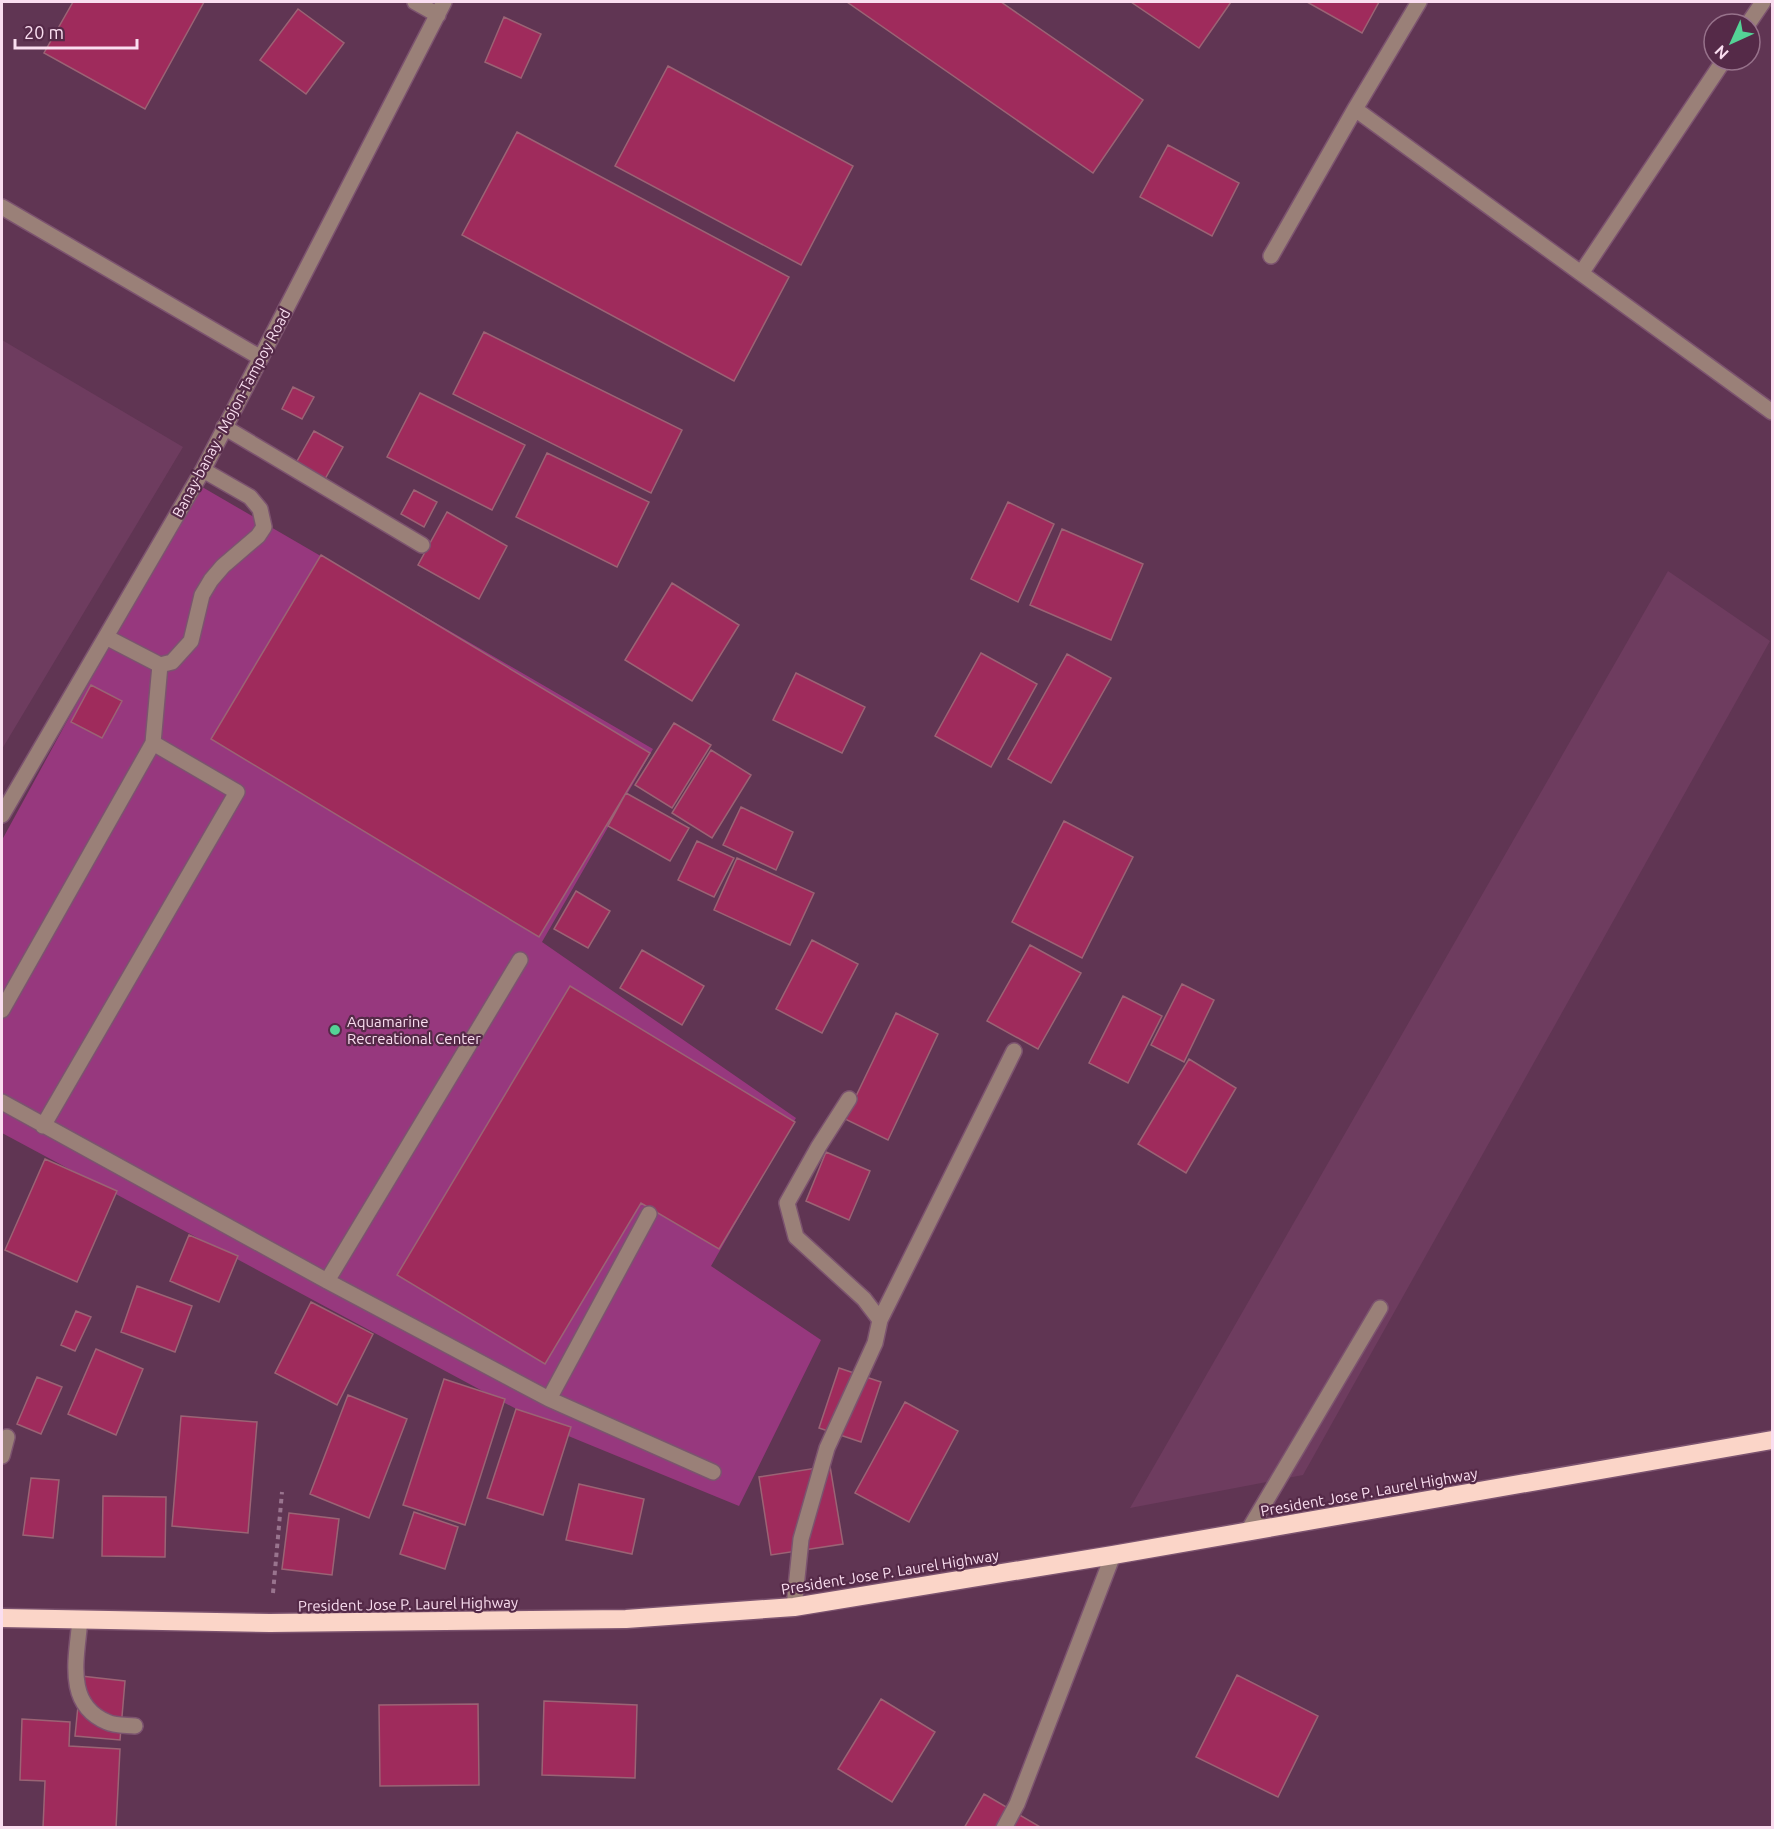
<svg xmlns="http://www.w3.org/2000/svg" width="1774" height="1829" font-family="Ubuntu,sans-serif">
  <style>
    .built { fill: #6e3c5f }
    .green { fill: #97387e }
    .building { fill: #9f2b5c; stroke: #9b6375; stroke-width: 1.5 }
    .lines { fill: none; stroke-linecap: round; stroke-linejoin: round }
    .minor-casing { stroke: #7c536f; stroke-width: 18 }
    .highway-casing { stroke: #7c536f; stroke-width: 21 }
    .path { stroke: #99748e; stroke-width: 4; stroke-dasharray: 4.5 4.5; stroke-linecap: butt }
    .minor { stroke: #9a8078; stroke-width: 15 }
    .highway { stroke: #fbd5c8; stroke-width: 18 }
    .poi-dot { fill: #54d396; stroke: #552a48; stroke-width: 2 }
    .labels { text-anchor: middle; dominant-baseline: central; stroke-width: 4.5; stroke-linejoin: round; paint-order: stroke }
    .street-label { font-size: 15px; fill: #fadef0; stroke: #552a48 }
    .poi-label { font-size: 15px; fill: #fadef0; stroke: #552a48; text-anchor: start }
  </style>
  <rect width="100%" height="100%" fill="#603553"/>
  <path class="built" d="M2,340L183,447L2,749Z
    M1668,571L1770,641L1303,1475L1130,1508Z"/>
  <path class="green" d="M197,484L653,749L542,942L796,1118L711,1266L821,1340L739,1506L561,1433L2,1133V840Z"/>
  <path class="building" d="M73,2H204L145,109L44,53Z
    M847,2H1001L1143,100L1093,173Z
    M1131,2H1231L1199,48Z
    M1307,2H1379L1362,33Z
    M298,9L344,43L306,94L260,60Z
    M504,17L541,34L521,78L485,62Z
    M668,66L853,166L801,265L615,166Z
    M517,132L789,277L734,381L462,235Z
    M1168,145L1239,183L1212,236L1140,197Z
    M484,332L682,430L651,493L453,394Z
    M293,387L314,397L302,419L282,409Z
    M420,393L525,445L492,510L387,457Z
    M314,431L343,447L325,479L296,463Z
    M547,453L649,502L617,567L516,517Z
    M414,490L437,502L424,527L401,514Z
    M1008,502L1054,524L1018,602L971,579Z
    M447,512L507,546L479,599L418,565Z
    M1062,529L1143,564L1111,640L1030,605Z
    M321,555L650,753L539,937L211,739Z
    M672,583L739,625L692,701L625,660Z
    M981,653L1037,684L991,767L935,736Z
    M1067,654L1111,678L1051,783L1008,759Z
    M796,673L865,707L842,753L773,720Z
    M91,685L122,701L102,738L71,722Z
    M674,723L711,745L672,808L635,785Z
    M711,750L751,775L712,838L672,813Z
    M626,793L689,828L670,861L608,826Z
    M741,807L793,832L776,870L723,845Z
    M1064,821L1133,857L1082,958L1012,922Z
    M697,841L734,858L714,897L678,880Z
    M737,858L814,893L790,945L714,910Z
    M576,891L610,911L588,948L554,929Z
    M812,940L858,964L822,1033L776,1009Z
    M1030,945L1081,973L1038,1049L987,1021Z
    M642,950L704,986L682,1025L620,988Z
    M1182,984L1214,1000L1184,1062L1151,1045Z
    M570,986L795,1122L719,1249L641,1203L545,1364L397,1275Z
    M1123,996L1162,1016L1128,1083L1089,1063Z
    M896,1013L938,1034L888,1140L845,1119Z
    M1189,1059L1236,1088L1186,1173L1138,1144Z
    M826,1152L870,1171L849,1220L806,1201Z
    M45,1159L117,1191L77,1282L5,1250Z
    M189,1235L238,1256L219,1302L170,1281Z
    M137,1286L192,1306L175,1352L121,1332Z
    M311,1302L373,1334L337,1405L275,1373Z
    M76,1311L91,1317L75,1351L61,1345Z
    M96,1349L143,1369L116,1435L68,1414Z
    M839,1368L881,1382L861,1442L819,1428Z
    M37,1377L62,1387L41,1434L17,1424Z
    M444,1379L505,1399L465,1525L403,1505Z
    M348,1395L407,1419L369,1518L310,1494Z
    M905,1402L958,1431L909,1522L855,1493Z
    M516,1409L571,1427L543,1515L487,1498Z
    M181,1416L257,1422L248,1533L172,1526Z
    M830,1466L843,1544L771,1555L759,1477Z
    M31,1478L59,1480L53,1538L23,1535Z
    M579,1484L644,1499L632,1554L566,1540Z
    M103,1496L166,1497L165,1557L102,1556Z
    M414,1512L458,1527L445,1569L400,1554Z
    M289,1513L339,1519L332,1575L282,1569Z
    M1237,1675L1318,1716L1278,1797L1196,1757Z
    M81,1676L125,1681L120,1740L75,1736Z
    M881,1699L935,1732L892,1802L838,1769Z
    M544,1701L637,1705L635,1778L542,1775Z
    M478,1704L479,1785L380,1786L379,1705Z
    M22,1719L70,1722L69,1746L120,1749L116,1828H43L45,1781L20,1780Z
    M984,1794L1042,1828H964Z"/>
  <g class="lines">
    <defs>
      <path id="minor" d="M415,2L438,15
        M1748,24L1763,2
        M1355,109L1772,412
        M2,207L261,358
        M1271,256L1355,109L1419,2
        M1582,272L1724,60
        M224,427L422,545
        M106,637L160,665L172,662L191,641L202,595L211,580L223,566L258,536L264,527L260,509L250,497L203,470
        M2,815L203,470L444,2
        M2,1010L153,743L160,665
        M2,1102L327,1281L549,1399L713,1472
        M43,1126L237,792L153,743
        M327,1281L520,960
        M880,1320L1014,1051
        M549,1399L649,1214
        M2,1456L7,1437
        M1248,1531L1380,1308
        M794,1607L801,1539L827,1448L875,1343L880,1320L864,1299L796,1237L787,1203L819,1146L849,1099
        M80,1619C77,1657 64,1704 107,1722C115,1726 126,1725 135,1726
        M1004,1828L1017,1804L1113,1555"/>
      <path id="highway" d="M2,1618L270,1623L626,1619L794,1607L1113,1555L1772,1440"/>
    </defs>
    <use href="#minor" class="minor-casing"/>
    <use href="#highway" class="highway-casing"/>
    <path class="path" d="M273,1593L282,1492"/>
    <use href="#minor" class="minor"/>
    <use href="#highway" class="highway"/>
  </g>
  <circle class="poi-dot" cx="335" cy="1030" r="6"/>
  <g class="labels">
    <g class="street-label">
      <text transform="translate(231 413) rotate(-62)">Banay-banay - Mojon-Tampoy Road</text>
      <text transform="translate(1369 1492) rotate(-10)">President Jose P. Laurel Highway</text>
      <text transform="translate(890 1572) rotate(-9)">President Jose P. Laurel Highway</text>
      <text transform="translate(408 1604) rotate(-1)">President Jose P. Laurel Highway</text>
    </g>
    <g class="poi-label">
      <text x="347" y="1021">Aquamarine<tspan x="347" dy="17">Recreational Center</tspan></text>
    </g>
  </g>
  <rect width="1774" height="1829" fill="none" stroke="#fadef0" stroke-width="6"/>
  <g transform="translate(1732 42) rotate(225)"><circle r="28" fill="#552a48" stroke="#97728b" stroke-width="1.5"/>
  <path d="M0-4.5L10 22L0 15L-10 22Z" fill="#54d396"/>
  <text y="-9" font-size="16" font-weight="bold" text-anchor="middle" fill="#fadef0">N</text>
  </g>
  <path d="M15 39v9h122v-9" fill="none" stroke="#fadef0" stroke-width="3"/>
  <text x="24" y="39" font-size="18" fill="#fadef0" stroke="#552a48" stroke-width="4.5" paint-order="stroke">20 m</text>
</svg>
